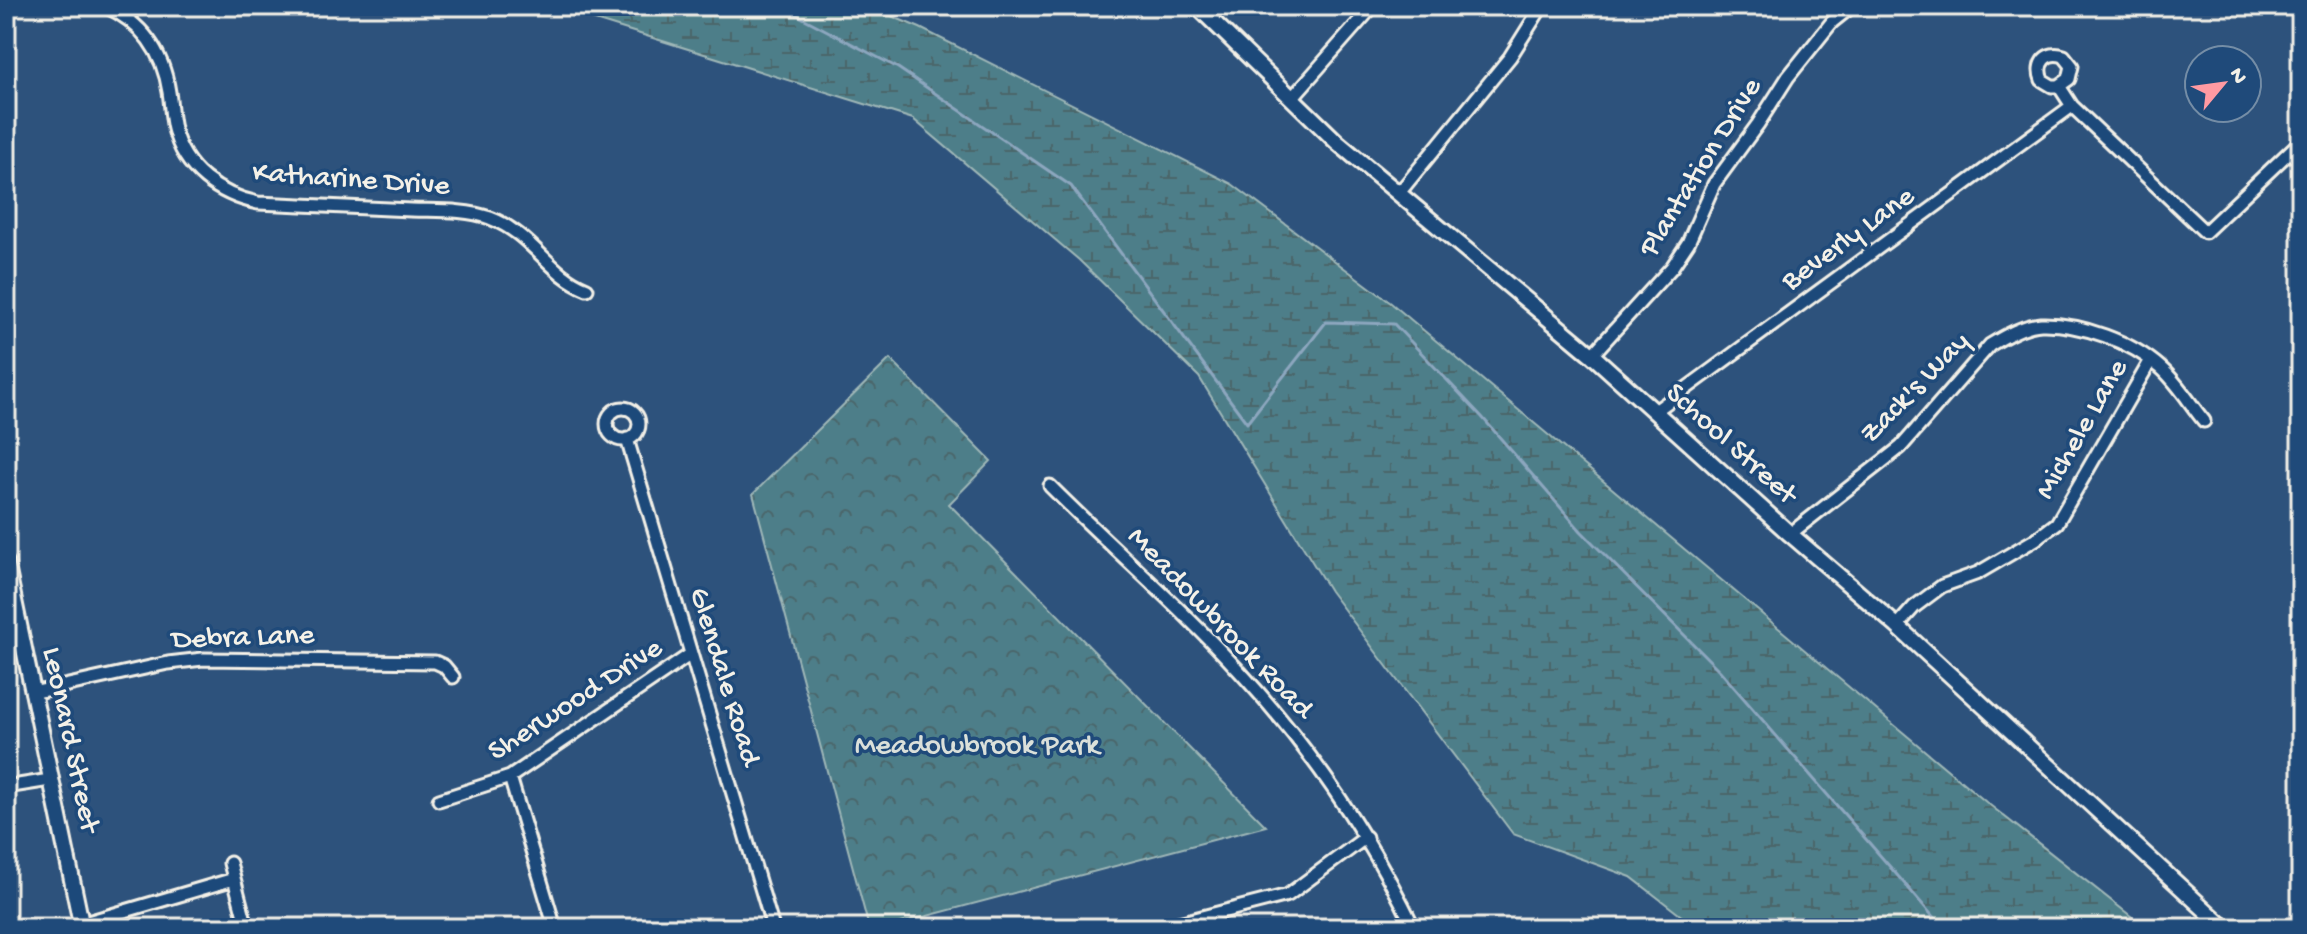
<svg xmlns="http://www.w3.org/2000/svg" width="2307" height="934" font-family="'Gochi Hand',sans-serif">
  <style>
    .forest { fill: url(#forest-crowns); stroke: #a0b8b8; stroke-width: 2 }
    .wetland { fill: url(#wetland-marsh); stroke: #a0b8b8; stroke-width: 2 }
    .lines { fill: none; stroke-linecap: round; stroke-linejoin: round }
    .stream { stroke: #8da7bf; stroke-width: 3 }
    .street-casing { stroke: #f4f1e8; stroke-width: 17 }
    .secondary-casing { stroke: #f4f1e8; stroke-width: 20 }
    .street { stroke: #1f4a7a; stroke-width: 11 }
    .secondary { stroke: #1f4a7a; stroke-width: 14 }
    .labels { text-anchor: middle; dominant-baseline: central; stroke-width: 7; stroke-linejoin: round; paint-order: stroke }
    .street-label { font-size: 30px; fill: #f4f1e8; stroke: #1f4a7a }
    .park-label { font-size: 30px; fill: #dbe0da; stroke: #1f4a7a }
  </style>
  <defs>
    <pattern id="forest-crowns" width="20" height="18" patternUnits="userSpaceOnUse" patternTransform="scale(2)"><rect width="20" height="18" fill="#4d7e89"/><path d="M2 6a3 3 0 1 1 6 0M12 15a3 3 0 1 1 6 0" fill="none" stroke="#4b666b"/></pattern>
    <pattern id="wetland-marsh" width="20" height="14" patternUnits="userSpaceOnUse" patternTransform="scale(2)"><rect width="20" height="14" fill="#4d7e89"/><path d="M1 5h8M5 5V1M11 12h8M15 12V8" fill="none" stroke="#4b666b"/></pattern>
  </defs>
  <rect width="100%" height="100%" fill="#2d527c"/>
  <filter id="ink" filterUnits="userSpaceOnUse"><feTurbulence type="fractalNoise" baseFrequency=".0125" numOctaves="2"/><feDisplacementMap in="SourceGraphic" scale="16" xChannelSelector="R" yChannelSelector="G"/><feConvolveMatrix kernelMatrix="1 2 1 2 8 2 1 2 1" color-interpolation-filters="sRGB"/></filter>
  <g filter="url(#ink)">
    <path class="forest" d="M890,359L991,461L949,504L1266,826L882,928H869L753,494Z"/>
    <path class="wetland" d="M550,6H867L920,28L1232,184L1391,303L1986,802L2146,928H1697L1631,877L1513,834L1330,591L1199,377L1079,260L913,119Z"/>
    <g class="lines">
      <path class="stream" d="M780,6L898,68L1071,186L1247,423L1326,322L1394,324L1482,417L1581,531L1720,671L1943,928"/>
      <defs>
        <path id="street" d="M105,6C143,23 163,52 169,92C171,104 171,117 174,129C184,170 219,195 258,203C309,205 360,208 411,210C436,211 465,209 490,218C534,235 548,274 587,289
          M2059,86L2069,79L2072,66L2064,56C2047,50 2035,63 2042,80L2052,86H2059L2072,106L2205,232L2301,141
          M1292,98L1373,6
          M1399,193L1510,57L1542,6
          M1592,355L1672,267L1688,243L1714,184L1758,124L1788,77L1832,22L1852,6
          M607 424a16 16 0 1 1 32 0a16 16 0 1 1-32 0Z
          M1654,412L2072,106
          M627,439L773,928
          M1050,486C1113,549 1181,607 1241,673C1311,749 1369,835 1414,928
          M1790,534L1901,447L1990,345C2005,336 2024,325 2041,324C2081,323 2132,342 2161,368C2178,383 2190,404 2204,421
          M1897,626L1914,607L1942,586L1978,573L2036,539L2057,523L2151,360
          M6,629L20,628
          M32,693L168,663L203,659L435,662L444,666L453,677
          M510,777L555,928
          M6,787L50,780
          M439,800L510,777L691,654
          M230,863L247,928
          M1206,916L1210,928
          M81,924L234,879
          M1159,928L1288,895L1366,837"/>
        <path id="secondary" d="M1197,6L1337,142L1592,355L1790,534L1897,626L2225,928
          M6,562L82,928"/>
      </defs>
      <use href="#street" class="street-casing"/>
      <use href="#secondary" class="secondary-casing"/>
      <use href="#street" class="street"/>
      <use href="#secondary" class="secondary"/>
    </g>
  </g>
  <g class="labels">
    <g class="street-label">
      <text transform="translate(1702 168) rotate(-58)">Plantation Drive</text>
      <text transform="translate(351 181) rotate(4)">Katharine Drive</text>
      <text transform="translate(1849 240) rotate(-36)">Beverly Lane</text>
      <text transform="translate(1916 389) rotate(-46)">Zack's Way</text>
      <text transform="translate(2083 430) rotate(-60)">Michele Lane</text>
      <text transform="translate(1730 445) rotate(42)">School Street</text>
      <text transform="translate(1219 624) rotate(46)">Meadowbrook Road</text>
      <text transform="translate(243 639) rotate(-2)">Debra Lane</text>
      <text transform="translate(723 677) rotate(73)">Glendale Road</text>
      <text transform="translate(576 701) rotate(-33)">Sherwood Drive</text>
      <text transform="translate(69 740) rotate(78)">Leonard Street</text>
    </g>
    <g class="park-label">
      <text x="977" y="747">Meadowbrook Park</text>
    </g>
  </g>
  <rect width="2307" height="934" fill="none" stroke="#1f4a7a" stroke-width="32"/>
  <rect x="16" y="16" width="2275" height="902" fill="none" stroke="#f4f1e8" stroke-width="3" filter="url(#ink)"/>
  <g transform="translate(2223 84) rotate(61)"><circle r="38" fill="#1f4a7a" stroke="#748da6" stroke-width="2"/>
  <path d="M0-6L14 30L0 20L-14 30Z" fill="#ff9aa2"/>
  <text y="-12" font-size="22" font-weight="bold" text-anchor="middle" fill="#f4f1e8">N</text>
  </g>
</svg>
